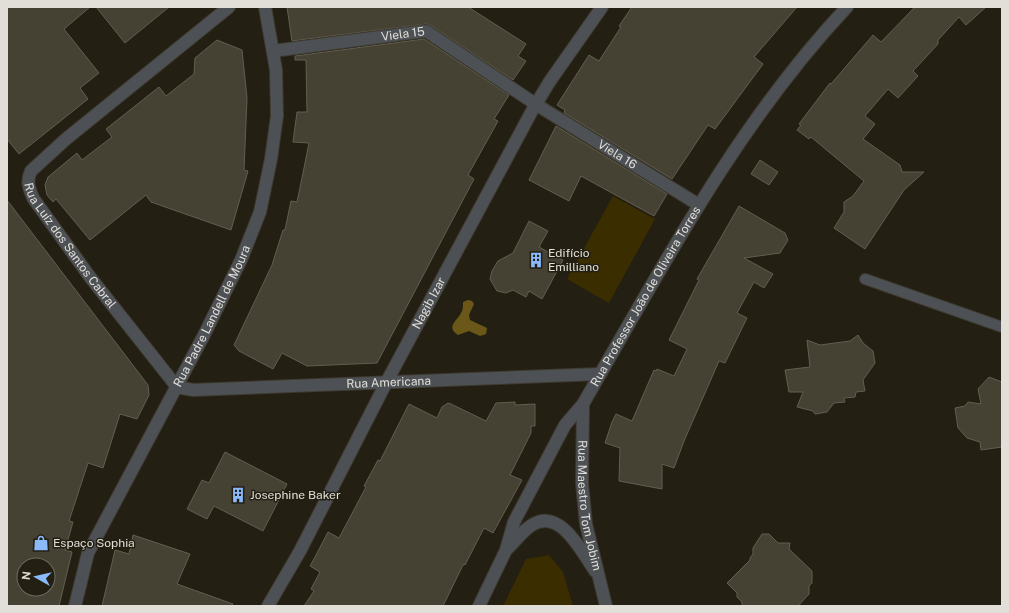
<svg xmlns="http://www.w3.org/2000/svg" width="1009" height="613" font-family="'Public Sans',sans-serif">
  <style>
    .green { fill: #3a2d00 }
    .water { fill: #6b5818 }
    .building { fill: #454133; stroke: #625e50; fill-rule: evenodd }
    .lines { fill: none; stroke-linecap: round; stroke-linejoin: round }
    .lane-casing { stroke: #3e3a2e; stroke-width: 12 }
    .street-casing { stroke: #3e3a2e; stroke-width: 14 }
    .lane { stroke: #4d5156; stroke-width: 10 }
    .street { stroke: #4d5156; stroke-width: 12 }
    .labels { text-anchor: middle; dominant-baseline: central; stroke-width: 3; stroke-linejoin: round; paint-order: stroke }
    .street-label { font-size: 12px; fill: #e1dfd7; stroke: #231f13 }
    .poi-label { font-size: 12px; fill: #e1dfd7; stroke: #231f13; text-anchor: start }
  </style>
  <rect width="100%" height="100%" fill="#231f13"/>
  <path class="green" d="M613,196L655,219L609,303L567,279Z
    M549,555L563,572L573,606H503L526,559Z"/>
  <path class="water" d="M468,300L472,301L474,304L469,315L470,320L487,328L486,334L480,336L469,331L458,335C445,326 458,321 462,311C463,309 463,305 463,302Z"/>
  <path class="building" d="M7,7H90L64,29L99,73L80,88L88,99L19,154L7,139Z
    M96,7H169L125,43Z
    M287,7H468L526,44L518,56L526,61L513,80L430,25L426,24L292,41Z
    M632,7H797L754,57L763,64L715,129L708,125L672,179L564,113L565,110L557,105L589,55L599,61L621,27L619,26Z
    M915,7H986L966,25L959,17L938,40V44L913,71L918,76L898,98L888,89L865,116L875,124L863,139L900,165L902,172H924L904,190L865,249L834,228L844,212V202L853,196L864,181L811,137L809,139L797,130L801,125L799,124L830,83L831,84L873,35L881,42Z
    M424,39L509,95L494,119L498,121L468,175L474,179L377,363L307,366L282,353L273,369L239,351L234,345L272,265L283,230H285L291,201L297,202L303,173L309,143L293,142L297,112H307L306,60H295V56Z
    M217,40L242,50L247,98L244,170L248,171L231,230L151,202L146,195L90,240L56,199L53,202L47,195L45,185L48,177L77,153L82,160L112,137L106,129L159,87L166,96L194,74L195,58Z
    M556,126L667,194L654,216L581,176L569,201L529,180Z
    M760,160L778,172L769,185L751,174Z
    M7,200L148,385L149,395L137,419L120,414L103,468L88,463L69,521L73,522L65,550L72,552L59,606H7ZM24,565H48V589H24Z
    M739,206L785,233L788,240L780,253L744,258L773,274L764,288L754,282L737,313L747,318L725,363L719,361L684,441L674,468L662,464V489L619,481L620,448L605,443L612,422L616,414L632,421L654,370L656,371L657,369L674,376L687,349L669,340L699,280L697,279Z
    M529,221L548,231L539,247L563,260L542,299L529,291L526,297L513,290L506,293L497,291L490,279L492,271L498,261L513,253Z
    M858,335L863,343L873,351L875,363L863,380L865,391L856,392L855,397L844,398L845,402L834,403L827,412L815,414L813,411L797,407L803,392H789L785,370L810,367L807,340L820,345L850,341Z
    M989,377L1002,382V447L981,450L980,442L967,438L958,428L955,408L965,406L968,402L981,404L978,389Z
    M515,402V405L535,404V426H531V433L510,475L522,480L493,533L484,528L465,565L464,564L462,567L443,606H304L314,591L311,589L320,572L310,566L315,557L328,532L339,538L366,487L364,486L378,460L380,461L409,404L437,418L442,407L448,403L451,404L486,421L496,403Z
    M225,452L287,484L263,531L214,506L207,519L187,509L202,480L209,483Z
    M762,534H769L778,543H790L789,549L812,571V583L809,586V594L798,606H742V602L737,597V593L727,583L750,560V558L753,554V548Z
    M133,535L190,554L177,584L233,604L232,606H102L115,550L129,554Z"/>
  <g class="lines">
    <defs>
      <path id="lane" d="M865,279L1002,327"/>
      <g id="street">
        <path id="s1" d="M229,7L66,139L31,171C26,181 29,188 33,198L90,277L177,387L193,390L600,374"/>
        <path id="s2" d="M273,51L426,31L537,105L699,205"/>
        <path id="s3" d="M583,404L582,483L586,524L606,606"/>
        <path d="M507,549C515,542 522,531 532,525C560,507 582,552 595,571"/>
        <path id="s4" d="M75,606L88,553L204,335L241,260L260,212L271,159L277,116L276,70L265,7"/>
        <path id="s5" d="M268,606L300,551L386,383L533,109L550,81L602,7"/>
        <path id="s6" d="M479,606L506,550L514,522L565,425L583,404C663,266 737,124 847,7"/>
      </g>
    </defs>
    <use href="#lane" class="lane-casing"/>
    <use href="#street" class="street-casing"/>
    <use href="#lane" class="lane"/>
    <use href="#street" class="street"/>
  </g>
  <defs>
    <symbol id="building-bare" viewBox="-9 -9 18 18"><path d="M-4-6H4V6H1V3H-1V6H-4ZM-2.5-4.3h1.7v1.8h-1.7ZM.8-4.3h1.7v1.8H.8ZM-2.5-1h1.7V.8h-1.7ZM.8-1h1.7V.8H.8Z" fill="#8abafc" stroke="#231f13" stroke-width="2.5" paint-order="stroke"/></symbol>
    <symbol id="shop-bare" viewBox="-9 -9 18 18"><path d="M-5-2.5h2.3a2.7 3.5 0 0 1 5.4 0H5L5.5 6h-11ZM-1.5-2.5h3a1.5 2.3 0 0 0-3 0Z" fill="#8abafc" stroke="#231f13" stroke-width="2.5" paint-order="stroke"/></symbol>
  </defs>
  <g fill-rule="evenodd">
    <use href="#building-bare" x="525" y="249" width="22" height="22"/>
    <use href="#building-bare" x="227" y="484" width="22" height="22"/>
    <use href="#shop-bare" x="30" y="532" width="22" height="22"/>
  </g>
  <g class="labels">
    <g class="street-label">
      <text stroke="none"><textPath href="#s2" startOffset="131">Viela 15</textPath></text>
      <text stroke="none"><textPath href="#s2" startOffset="382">Viela 16</textPath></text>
      <text stroke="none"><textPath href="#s1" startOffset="345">Rua Luíz dos Santos Cabral</textPath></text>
      <text stroke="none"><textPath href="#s6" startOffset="353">Rua Professor João de Oliveira Torres</textPath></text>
      <text stroke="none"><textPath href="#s5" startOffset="343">Nagib Izar</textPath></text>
      <text stroke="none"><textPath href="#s4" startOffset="322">Rua Padre Landell de Moura</textPath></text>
      <text stroke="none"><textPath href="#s1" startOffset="735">Rua Americana</textPath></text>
      <text stroke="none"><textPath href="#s3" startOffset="102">Rua Maestro Tom Jobim</textPath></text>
    </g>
    <g class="poi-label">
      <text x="548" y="253">Edifício<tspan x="548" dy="14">Emilliano</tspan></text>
      <text x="250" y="495">Josephine Baker</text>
      <text x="53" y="543">Espaço Sophia</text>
    </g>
  </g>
  <rect width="1009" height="613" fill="none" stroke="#e1dfd7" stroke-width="16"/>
  <g transform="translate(36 577) rotate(278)"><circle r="19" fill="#231f13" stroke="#6f6c61"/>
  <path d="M0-3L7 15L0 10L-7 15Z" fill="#8abafc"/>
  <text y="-6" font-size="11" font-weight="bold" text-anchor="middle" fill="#e1dfd7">N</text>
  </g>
</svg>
